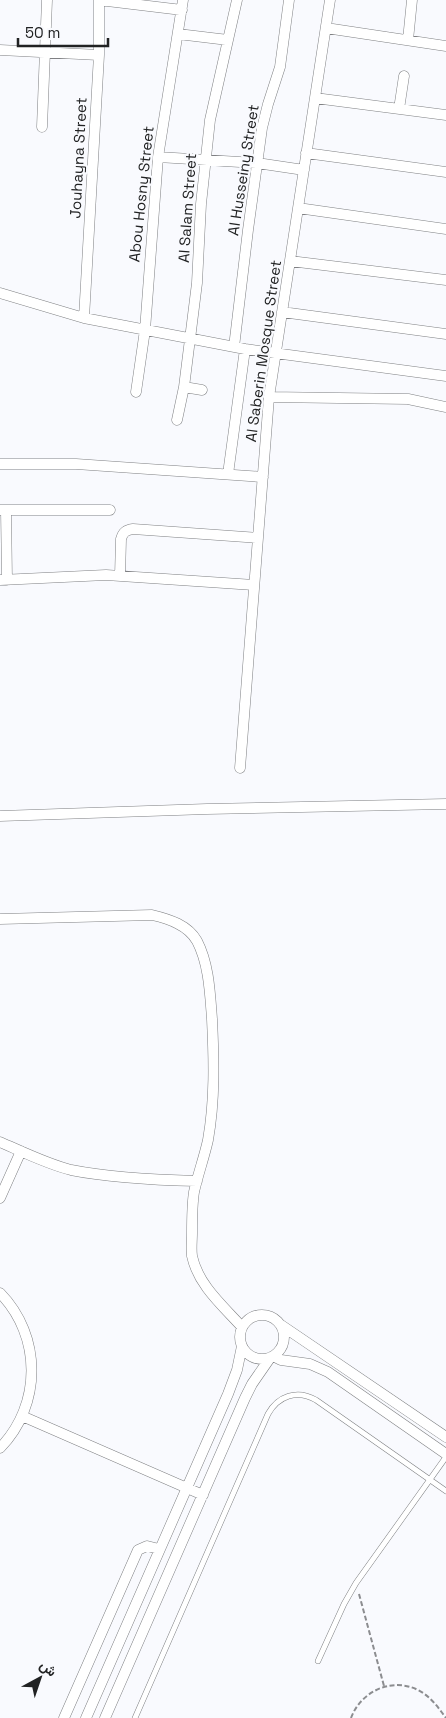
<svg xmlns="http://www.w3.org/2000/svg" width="446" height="1718" font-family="'Space Grotesk',Vazirmatn,sans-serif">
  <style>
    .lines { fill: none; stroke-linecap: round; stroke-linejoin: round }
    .service-casing { stroke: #7f8083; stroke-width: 6 }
    .minor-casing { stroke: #7f8083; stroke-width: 11 }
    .path { stroke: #8c8d90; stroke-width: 2; stroke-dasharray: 5 2.5; stroke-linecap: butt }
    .service { stroke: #fff; stroke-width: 5 }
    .minor { stroke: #fff; stroke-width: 10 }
    .labels { text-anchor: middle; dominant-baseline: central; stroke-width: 4.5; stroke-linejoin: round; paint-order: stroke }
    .street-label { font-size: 15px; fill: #212223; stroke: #f9fafe }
  </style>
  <rect width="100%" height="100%" fill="#f9fafe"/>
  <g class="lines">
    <defs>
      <path id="service" d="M318,1661L344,1604L356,1583L446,1457
        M135,1718L268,1414C278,1396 297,1389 316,1400L446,1491"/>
      <path id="minor" d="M99,0L182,10
        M326,28L446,46
        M178,34L228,40
        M408,40L412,0
        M0,50L99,55
        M315,98L446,115
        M399,109L404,76
        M42,127L47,0
        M306,153L446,172
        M158,157L257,163L304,170
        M298,208L446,229
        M290,261L446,280
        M0,293L84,318L245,349L446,376
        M282,312L446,334
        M84,318L99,55V0
        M234,347L248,230L262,128L268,104L280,67L289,0
        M184,387L202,390
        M136,392L145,330L158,157L183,0
        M269,397L408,399L446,407
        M177,420L184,387L197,283L201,204L210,120L237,0
        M0,464H76L263,477
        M228,474L245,349
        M0,510H110
        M6,510L7,580
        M120,576L121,539C123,532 126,530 133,529L258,538
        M0,580L106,575L254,585
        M240,768L269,397L330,0
        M0,816L207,809L446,804
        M0,919L152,915C169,919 188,925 197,941C209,964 210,993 212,1019C214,1060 215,1100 208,1140C204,1158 198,1174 194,1192C192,1205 192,1219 192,1233C192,1241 191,1249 192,1256C198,1285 223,1306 242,1327
        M0,1142C23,1152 47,1164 71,1170C111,1178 156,1180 197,1181
        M0,1198L21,1151
        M0,1293C42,1336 42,1405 0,1448
        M240 1337a22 22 0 1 1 44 0a22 22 0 1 1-44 0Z
        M281,1325L446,1437
        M273,1356L281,1360L310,1364L328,1372L446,1454
        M22,1416L203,1495
        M64,1718L138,1550L147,1546L159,1549
        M86,1718L228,1394L237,1370L242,1346
        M105,1718L245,1398L252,1384L270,1358"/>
    </defs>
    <use href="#service" class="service-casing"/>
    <use href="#minor" class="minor-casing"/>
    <path class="path" d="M359,1594L384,1686
      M351,1718C361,1691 392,1677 418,1690C430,1696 438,1707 446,1718"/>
    <use href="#service" class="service"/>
    <use href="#minor" class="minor"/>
  </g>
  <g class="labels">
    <g class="street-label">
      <text transform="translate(78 158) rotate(-87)">Jouhayna Street</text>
      <text transform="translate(243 170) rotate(-81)">Al Husseiny Street</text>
      <text transform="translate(141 194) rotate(-84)">Abou Hosny Street</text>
      <text transform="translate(187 208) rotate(-86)">Al Salam Street</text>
      <text transform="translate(263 351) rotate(-82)">Al Saberin Mosque Street</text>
    </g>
  </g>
  <g transform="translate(40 1678) rotate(40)" stroke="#f9fafe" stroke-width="4" paint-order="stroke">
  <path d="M0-4L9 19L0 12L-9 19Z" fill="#212223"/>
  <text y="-8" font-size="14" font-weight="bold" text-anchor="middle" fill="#212223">ش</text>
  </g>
  <path d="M18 38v8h90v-8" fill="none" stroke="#212223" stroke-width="2.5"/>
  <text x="25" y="38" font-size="15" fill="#212223" stroke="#f9fafe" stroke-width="4" paint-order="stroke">50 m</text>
</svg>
